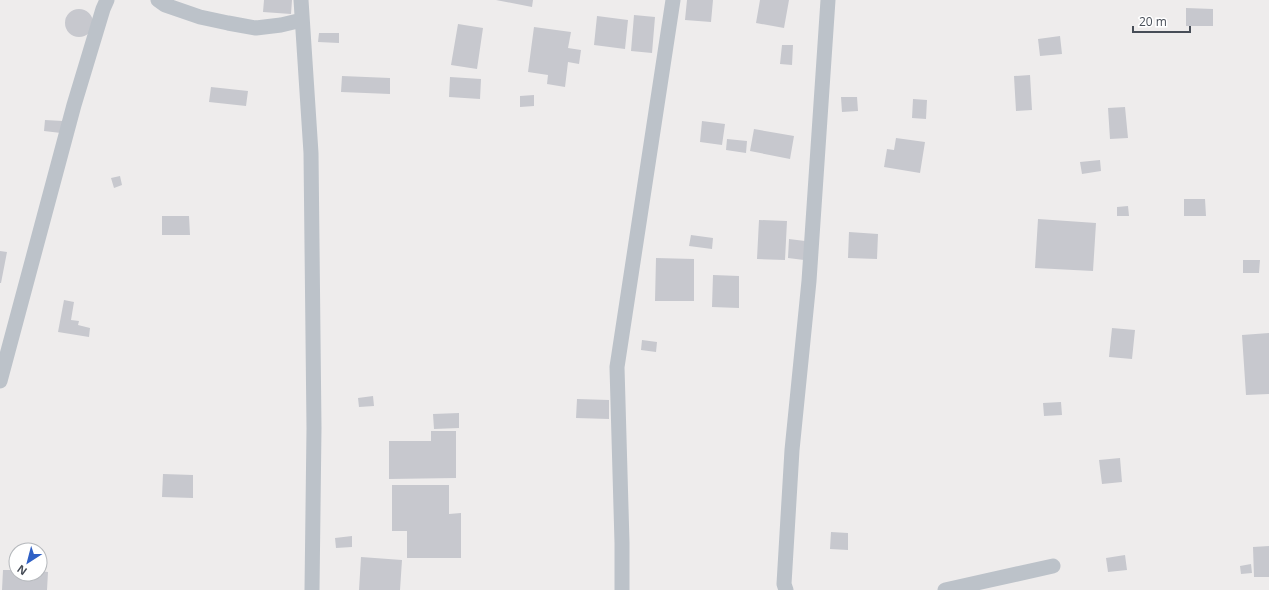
<svg xmlns="http://www.w3.org/2000/svg" width="1269" height="590" font-family="'Open Sans',sans-serif">
  <style>
    .building { fill: #c7c8ce }
    .lines { fill: none; stroke-linecap: round; stroke-linejoin: round }
    .street { stroke: #bcc2c9; stroke-width: 15 }
  </style>
  <rect width="100%" height="100%" fill="#eeecec"/>
  <path class="building" d="M264,0H292L291,14L263,12Z
    M496,0H533L532,7Z
    M687,0H713L711,22L685,20Z
    M760,0H789L784,28L756,23Z
    M1186,8L1213,9V26H1186Z
    M65 23a14 14 0 1 1 28 0a14 14 0 1 1-28 0Z
    M634,15L655,17L652,53L631,51Z
    M597,16L628,20L625,49L594,45Z
    M458,24L483,28L477,69L451,65Z
    M534,27L571,32L568,48L581,50L579,64L568,62L565,87L547,84L548,75L528,72Z
    M319,33H339V43L318,42Z
    M1060,36L1062,54L1040,56L1038,39Z
    M782,45H793L792,65L780,64Z
    M1030,75L1032,110L1016,111L1014,76Z
    M342,76L390,78V94L341,92Z
    M450,77L481,79L480,99L449,97Z
    M211,87L248,91L246,106L209,102Z
    M534,95V106L520,107V96Z
    M841,97H857L858,111L842,112Z
    M913,99L927,100L926,119L912,118Z
    M1125,107L1128,138L1110,139L1108,108Z
    M45,120L63,121L61,133L44,131Z
    M702,121L725,124L722,145L700,142Z
    M754,129L794,136L790,159L750,151Z
    M896,138L925,142L920,173L884,167L887,149L894,150Z
    M727,139L747,141L746,153L726,150Z
    M1100,160L1101,171L1082,174L1080,162Z
    M120,176L122,185L114,188L111,178Z
    M1184,199H1205L1206,216H1184Z
    M1128,206L1129,216H1117V207Z
    M162,216H189L190,235H162Z
    M1038,219L1096,223L1093,271L1035,268Z
    M759,220L787,221L785,260L757,259Z
    M849,232L878,234L877,259L848,258Z
    M691,235L713,238L712,249L689,246Z
    M789,239L805,241L804,260L788,258Z
    M0,251L7,252L1,283H0Z
    M656,258L694,259V301H655Z
    M1243,260H1260L1259,273H1243Z
    M713,275L739,276V308L712,307Z
    M64,300L74,302L71,320L79,321L78,325L90,328L89,337L58,332Z
    M1112,328L1135,330L1132,359L1109,357Z
    M1269,333V394L1246,395L1242,335Z
    M642,340L657,342L656,352L641,350Z
    M373,396L374,406L359,407L358,398Z
    M577,399L609,400V419L576,418Z
    M1061,402L1062,415L1044,416L1043,403Z
    M459,413V428L434,429L433,414Z
    M431,431H456V478L389,479V441H431Z
    M1120,458L1122,482L1102,484L1099,460Z
    M163,474L193,475V498L162,497Z
    M392,485H449V514L461,513V558H407V531H392Z
    M831,532L848,533V550L830,549Z
    M352,536V547L336,548L335,538Z
    M1269,546V577H1254L1253,547Z
    M1125,555L1127,570L1108,572L1106,558Z
    M361,557L402,560L400,590H359Z
    M1251,564L1252,573L1241,574L1240,566Z
    M3,570H16V574H40V571L48,572L47,590H2Z"/>
  <g class="lines">
    <path class="street" d="M158,0L165,5L200,17L228,23L256,28L281,25L302,20
      M301,0L311,153L314,428L312,590
      M0,381L74,105L103,9L107,0
      M622,590V543L617,367L673,0
      M786,590L784,584L792,450L809,281L828,0
      M945,590L1053,566"/>
  </g>
  <g transform="translate(28 562) rotate(216)"><circle r="19" fill="#ffffff" stroke="#b5b8bc"/>
  <path d="M0-3L7 15L0 10L-7 15Z" fill="#2f60c5"/>
  <text y="-6" font-size="11" font-weight="bold" text-anchor="middle" fill="#474d57">N</text>
  </g>
  <path d="M1133 26v6h57v-6" fill="none" stroke="#474d57" stroke-width="2"/>
  <text x="1139" y="26" font-size="12" fill="#474d57" stroke="#ffffff" stroke-width="3" paint-order="stroke">20 m</text>
</svg>
